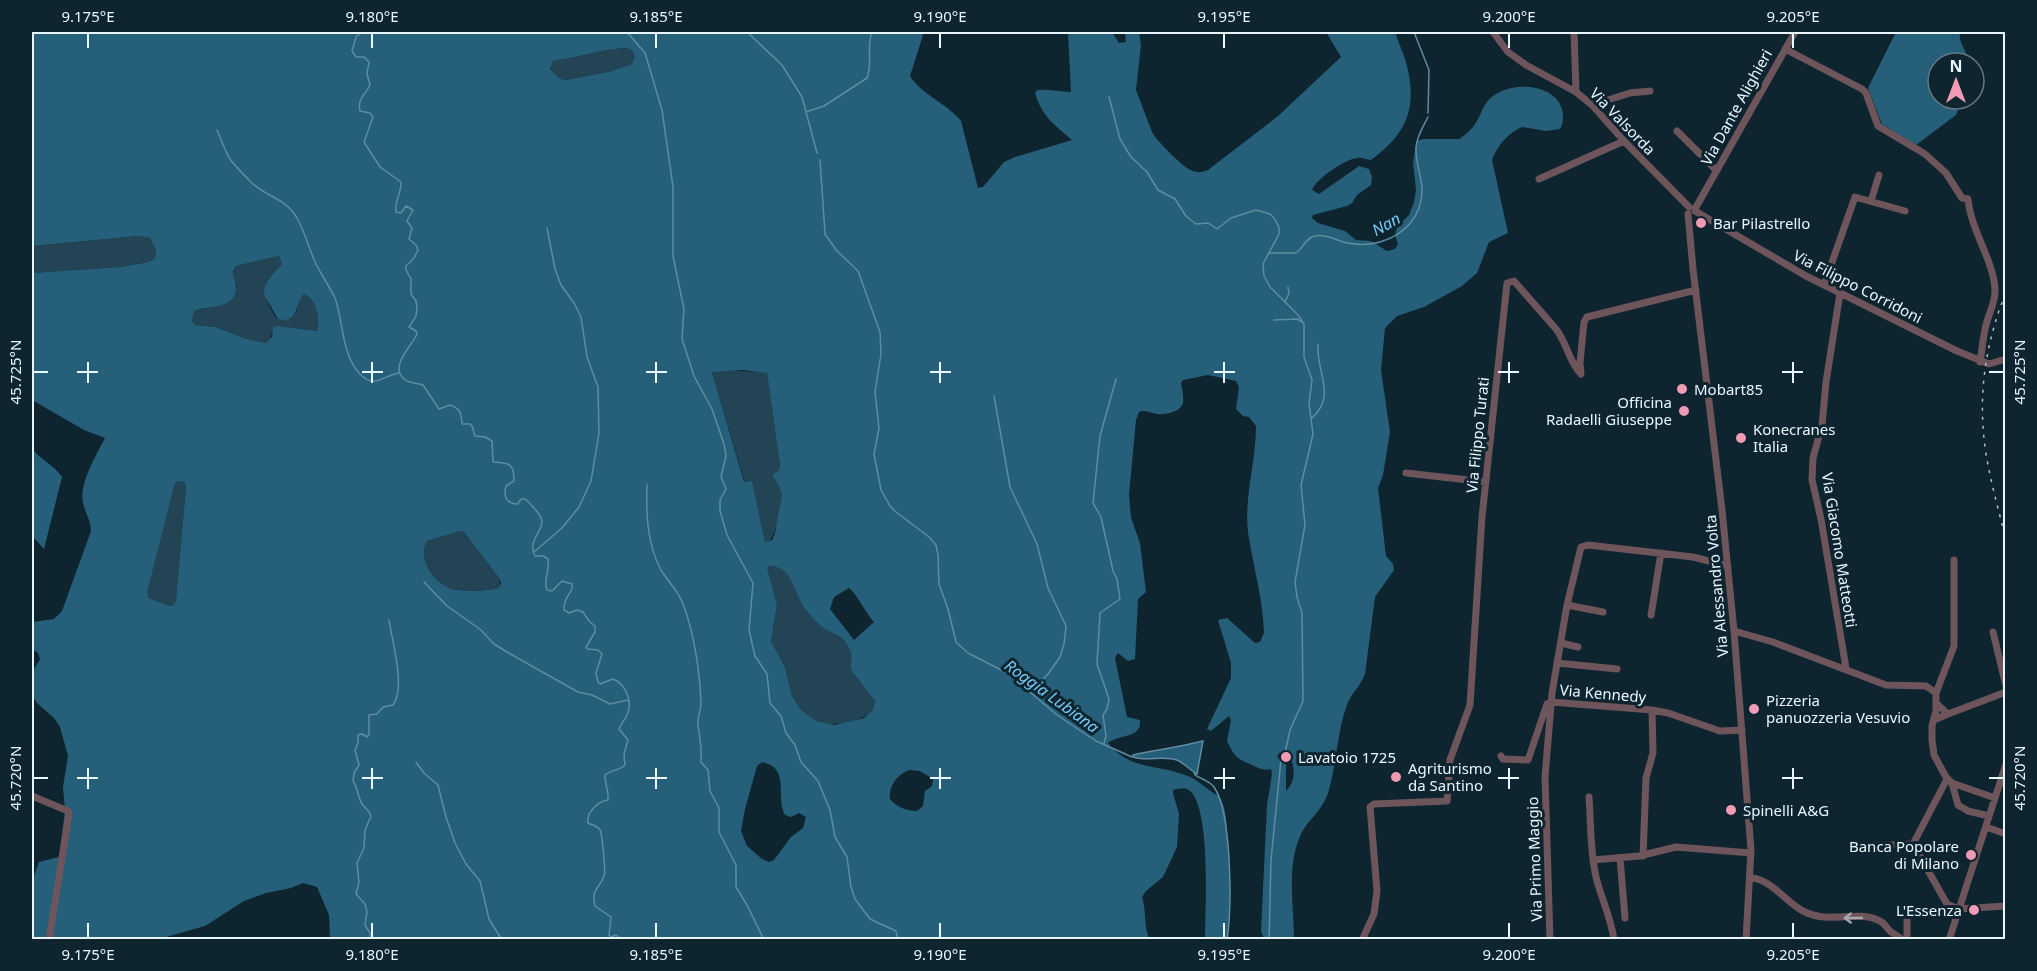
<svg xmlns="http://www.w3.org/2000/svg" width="2037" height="971" font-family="'Noto Sans',sans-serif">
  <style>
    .green { fill: #245 }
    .forest { fill: #255f7a; fill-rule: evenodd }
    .water { fill: #245e79; stroke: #5f8ca1; stroke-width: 1.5 }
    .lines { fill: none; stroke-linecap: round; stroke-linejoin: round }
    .stream { stroke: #5f8ca1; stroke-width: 1.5 }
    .minor { stroke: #6d555b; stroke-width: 7 }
    .rail { stroke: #b0bfc8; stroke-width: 1.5; stroke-dasharray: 3 6; stroke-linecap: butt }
    .oneway { stroke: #aba6ac }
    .ticks { fill: none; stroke: #e9f6fe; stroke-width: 2 }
    .poi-dot { fill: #f19ab3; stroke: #0e242f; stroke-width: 2 }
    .labels { text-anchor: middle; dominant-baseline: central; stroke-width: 6; stroke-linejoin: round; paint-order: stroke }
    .street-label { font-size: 15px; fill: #e9f6fe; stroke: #0e242f }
    .poi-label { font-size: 15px; fill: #e9f6fe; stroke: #0e242f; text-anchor: start }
    .water-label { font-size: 16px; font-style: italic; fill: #73caf5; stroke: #0e242f }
    .neatline { fill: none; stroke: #e9f6fe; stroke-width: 2 }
    .ticks-label { font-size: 15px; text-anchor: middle; fill: #e9f6fe }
  </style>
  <rect width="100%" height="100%" fill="#0e242f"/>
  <path class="green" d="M627,48L633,51L636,57L632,64L612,71L566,80H560L550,68L553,61C578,58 601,49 627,48Z
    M138,236L150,238L156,250L155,258L149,262L120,267L32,273V246Z
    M279,256L282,264L266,286V299L275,317L296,313L300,299L304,294C316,298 322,320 317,331L282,327L272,332L270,340L266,343L247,339L215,327L195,325L192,321L194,311L221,305L237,287C234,280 231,274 236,266Z
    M716,370L767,372L780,465L779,470L772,475C776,480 780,486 782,493C783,502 776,535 769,541L765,542L752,482L745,483L712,372Z
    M179,481H184L186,486L176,600L174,605L169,606L149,598L146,592L175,483Z
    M459,530L464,532L499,578L500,588C489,591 463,592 452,589C434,583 417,559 427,541Z
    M770,566L781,568L786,572L819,624L837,634L849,646L853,655L851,670L875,701L873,710L868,715L849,723L829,724L816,721L803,713L792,696L785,667L771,641L777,605L767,567Z"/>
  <path class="forest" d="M32,32H924L910,76C923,96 947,103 961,121L978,188L983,187L1004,162L1015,157L1072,140C1055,125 1042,117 1035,93L1037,90C1048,89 1060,92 1071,92L1068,32H1112L1119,43L1126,42L1125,32H1139L1141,45L1136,90L1152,132C1156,140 1182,166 1189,169C1196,173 1201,173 1208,170L1278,116L1341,57L1326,32H1395C1398,42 1403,52 1406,62C1418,106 1408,133 1371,160C1366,160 1361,157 1357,158C1345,159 1316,179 1312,190L1319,194L1359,166L1369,169L1372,177L1371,185L1357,195L1352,203L1347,206L1313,215L1312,218L1318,223L1345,231L1356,240L1371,241L1387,251L1395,249L1398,244L1395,235L1397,227L1409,215L1414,202L1416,190L1413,162L1417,141L1423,139H1459C1464,136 1469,132 1473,127C1484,113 1481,101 1500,92C1521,81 1562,86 1563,116C1563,121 1563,124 1560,129L1546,131L1522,127C1507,134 1498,145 1492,160L1508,233L1489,242L1477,273L1462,286L1424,307L1397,316L1385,328L1381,370L1390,432L1383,475L1378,488L1386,556L1393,564L1394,570L1375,597L1365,674C1361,686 1351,693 1347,705C1336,735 1337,767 1327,796C1321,811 1308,820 1301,834C1286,866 1294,906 1294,939H1264L1261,931L1267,805L1272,774L1271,769C1263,771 1259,768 1252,765C1237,759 1234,756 1227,741L1231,720L1229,716L1211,731L1207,729L1231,678V663L1218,620L1227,618L1255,643L1260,642L1264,633C1263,599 1253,566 1248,532C1244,497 1256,461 1256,426L1249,417L1243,416L1236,409L1239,387L1236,381L1208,375L1183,380L1181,383C1182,388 1184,397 1183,403C1181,412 1165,415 1157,414C1150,413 1146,409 1139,412L1136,420L1129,495L1131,518L1140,543L1146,592L1138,599L1135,659L1128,661L1118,653L1115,658L1127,717L1140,720C1142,739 1118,734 1108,743C1130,771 1159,764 1188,776C1200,781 1208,791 1219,796C1226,807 1226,819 1227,832C1232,868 1230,903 1228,939H1205C1205,914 1212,800 1187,789C1183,788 1177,789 1173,790V793L1179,814L1177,847L1163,877L1146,891L1142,897C1147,912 1143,928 1150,939H330L329,915L317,887L303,883L291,888L266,893L244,901L205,926L159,939H32V881L39,862L59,857L65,811L63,787L68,756L60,727L54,718L37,703L32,696V673L40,659L38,653L32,649V622L54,619L62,611L91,531C91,520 85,513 83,503C79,484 96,455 105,438L84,430L32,400V273L120,267L149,262L155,258L156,250L150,238L138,236L32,246ZM627,48L633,51L635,57L632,64L612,71L566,80L560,79L550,69L553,61C578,58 601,49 627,48ZM279,256L282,264C276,271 264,282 264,292C264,297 268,301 270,305C275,313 278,325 290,318C298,314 297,301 304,294C316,298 321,320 317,331L277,326L273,328L272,337L266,343L247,339L215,327L195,325L192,321L194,311C206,306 234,309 236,290C237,284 233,278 233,271L236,266ZM743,370L767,373L780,465L779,470L772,475L779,486L782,495L775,533L772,540L765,542L752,481L744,482L712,372ZM179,481H184L186,486L176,600L174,605L169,606L149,598L147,592L175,483ZM459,531L464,532L499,578L501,583L499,588C488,591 463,592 452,589C434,583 417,559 427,541ZM770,566C793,567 793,591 804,607C809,613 814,620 820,625C831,635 840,631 849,648C854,656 850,661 851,670L875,701L873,710L864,718L835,725L816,721L801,710L792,696L785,667L771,641L777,605L767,567ZM849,588C857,594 865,612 874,622L854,640L830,609L834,597ZM1279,753L1288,754C1296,765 1296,782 1286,791V765L1277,757ZM762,762C791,768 775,797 785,815L791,817L799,813L806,817L803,828L791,837L774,860L769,862L762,859L747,846L741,831L745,809L757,766ZM910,770L920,771L933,779L932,786L925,791L923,806L917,811C907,811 896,807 890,799C888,787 898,773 910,770Z
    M1896,32H1960C1958,44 1968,50 1968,63H1938V99L1962,100L1956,115L1916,145L1882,124L1868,88Z
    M32,448C40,460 54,465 62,477L44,549L32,536Z"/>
  <path class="water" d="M1203,741L1197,774C1190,770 1184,763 1177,760C1162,755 1147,762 1133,757V755C1156,750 1180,747 1203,741Z"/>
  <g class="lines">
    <path class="stream" d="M362,32L356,37L352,51L356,57H364L369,62L367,74L370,85C365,95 357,99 360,111L370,113L373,117L364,142L380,167L401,182C402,192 394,201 396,212L401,213L406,206L413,210L407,221L412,228L409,239L416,245L418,250L414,258L406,266V270L411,279V294L416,301L417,308L416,316L409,327L416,331L417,334C412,346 389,366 404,379C408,383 417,383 423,385L439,409L450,405C461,409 461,413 462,424H470L472,426L475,436L485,437L492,441L493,462C510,463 514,463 514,481L506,486C503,497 507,504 518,504L521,499H525C528,501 540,514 541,518C546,530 526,540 535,556H543L548,559C550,570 543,580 547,590L552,591L562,581L572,584C574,593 563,596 564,610L569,613L577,610L583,612L589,621L595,626V632L586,647L587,649L598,650L602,654L596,673L598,682L600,684L613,679C626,684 634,703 626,717C624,721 621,724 619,729L628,740L624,754L625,765C619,771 611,770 605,775C604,782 609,789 608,800C599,801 586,812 588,823C592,825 598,826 600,830C602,833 606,872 604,876C599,890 591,888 595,906L611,917L609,935L611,937L616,935L622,940
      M627,32L645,53L662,110L673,187V256L684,309L682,339L694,376L712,409L724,444L726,456L721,477L726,489L720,500V511L727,535L753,583L749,630L755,656L767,674L770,703L781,716L786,733L795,745L801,762L818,781L830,810L835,837L847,857L851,887L855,899L870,919L896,931L898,940
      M747,32L782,65L802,97L817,153
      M1414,32L1429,70L1428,113
      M1109,97L1120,139L1131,157L1147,172L1158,190L1175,199L1186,216L1196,224L1208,223L1217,229L1231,218L1256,210L1270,214L1274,218L1279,227V234L1263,264L1264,276L1270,287L1298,315L1304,324V357L1312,380L1309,403L1313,434L1301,485L1305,525L1295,582L1297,597L1302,613L1303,701L1290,730L1285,753
      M806,112L824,106L867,78C873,62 866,47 872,32
      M217,130C221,139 225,151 230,159C234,165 247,178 252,183C267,198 286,197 298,220C305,233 309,248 315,262C321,274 329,286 335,298C344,323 341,355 361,375C375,389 384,375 399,373
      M820,160L825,234L837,251L858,271L880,332L881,354L875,392L879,428L874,454L881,490L890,506L896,512L929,537L936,545L938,555L939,584L948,609L956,642L968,653L1009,674L1057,715L1096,741L1132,757
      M1270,253H1296C1302,249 1305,240 1312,237C1323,232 1337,241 1348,243C1358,245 1370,245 1380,242C1405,235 1423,215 1422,188C1421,175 1415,160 1416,147C1417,136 1423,127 1428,117
      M1285,302L1289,293L1288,287
      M1274,320L1297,319L1302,322
      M994,396L1010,487L1037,544L1048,588L1066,626L1064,644L1060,657L1048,674L1031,692
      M1312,418C1337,395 1316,374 1318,344
      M647,485C646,513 647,544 661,570C668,582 678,590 683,604C694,632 700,673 701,703C701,710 697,718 698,725C700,739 702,747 701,762L708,770L710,791L719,808V832L736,865V887L747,905L764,940
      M534,552L562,528L579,507L591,481L599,433L598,387L587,357L581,317L574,303L561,285L555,269L547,228
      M424,582L447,606L481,630L494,644L507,652L578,692L592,695L610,704L628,700
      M1104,743L1106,736L1103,715L1107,709L1109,699L1097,664L1100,613L1120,599L1117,579L1113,571L1101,517L1093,503L1100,436L1116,379
      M416,762L424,773L438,785L446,817L455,843L466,864L480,881L489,919L502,940
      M1194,773L1195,775C1201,779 1210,781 1214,787C1232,813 1232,908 1227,940
      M370,940V933L365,925L367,912L365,904L356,894L359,882L357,863L364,848L365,830L371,816C369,810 366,809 362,804C358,797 358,788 353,781L354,773L359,765L355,750L358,743V735L362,734L367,737L369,734V715L377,714L383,707L393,705C406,688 392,641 389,620
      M1269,940L1271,860L1281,759"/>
    <path class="minor" d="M1493,32L1508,52L1526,65L1576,92L1592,105L1624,141L1689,207
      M1574,32L1576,92
      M1785,49L1862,89L1866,93L1878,126L1925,154L1946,173L1962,198L1968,199C1971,231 1993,259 1995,289C1996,301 1989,313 1986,325C1983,337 1982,350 1980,362
      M1592,105L1630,93L1650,91
      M1677,131L1716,170
      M1539,179L1624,141
      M1871,201L1879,175
      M1695,209L1795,32
      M1695,211L1806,276L1957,351L1989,364L2006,359
      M1688,214L1693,269L1722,510L1734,631L1751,850L1746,940
      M1824,285L1855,197L1905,211
      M1840,293L1826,382L1822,425L1813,458L1812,480L1821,519L1846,668
      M1406,473L1486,482
      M1567,605L1603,612
      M1651,615L1661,553
      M1734,631L1773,642L1886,685L1926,686L1936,693V711L1932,726V740L1934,755L1946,777L1952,783L1995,798
      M1993,632L2006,686
      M1561,643L1578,647
      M1557,663L1617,669
      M1936,693L1954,646V560
      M1948,714L2006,692
      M1934,720L1948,714L1936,703
      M1501,756L1503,759L1528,760L1547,704L1551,702L1652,710L1668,713L1720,731L1742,730
      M1952,783L1958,805L1968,811L1989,816
      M32,796L68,811L69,814L49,940
      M1589,797C1591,823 1590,851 1596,877C1601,898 1611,917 1614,940
      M1986,827L2006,834
      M1913,844L1947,779
      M1865,846L1913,844L1947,904L1958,909L2006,906
      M1643,856L1646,778L1653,753L1652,710
      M1620,858L1625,918
      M1593,860L1639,856L1676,847L1751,853
      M1751,878C1772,879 1787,904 1805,912C1829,924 1856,910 1878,920C1886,923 1886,928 1891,932C1895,935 1900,937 1903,940
      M1362,940L1374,914L1377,891L1370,807L1374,804L1447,801L1450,760L1470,705L1482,517L1507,283L1514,281L1556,329C1567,343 1569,362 1581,374L1580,363L1584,322L1587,317L1696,290
      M1550,940L1545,777L1552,693L1567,605L1581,547L1588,545L1693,557L1728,566
      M1907,940V912
      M1949,940L2006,764"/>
    <path class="rail" d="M2006,294C1999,308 1995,323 1991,338C1984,367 1981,396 1983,426C1985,464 1997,503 2006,540"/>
  </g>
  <defs><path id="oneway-shaft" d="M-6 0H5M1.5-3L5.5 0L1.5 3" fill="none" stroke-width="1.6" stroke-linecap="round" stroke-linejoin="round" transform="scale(1.5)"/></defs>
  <use class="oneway" href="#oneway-shaft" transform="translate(1853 918) rotate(-180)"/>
  <path class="ticks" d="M88,33V48M372,33V48M656,33V48M940,33V48M1224,33V48M1509,33V48M1793,33V48M88,362V383M372,362V383M656,362V383M940,362V383M1224,362V383M1509,362V383M1793,362V383M33,372H48M77,372H98M362,372H383M646,372H667M930,372H951M1214,372H1235M1498,372H1519M1782,372H1803M1989,372H2004M88,768V789M372,768V789M656,768V789M940,768V789M1224,768V789M1509,768V789M1793,768V789M33,778H48M77,778H98M362,778H383M646,778H667M930,778H951M1214,778H1235M1498,778H1519M1782,778H1803M1989,778H2004M88,923V938M372,923V938M656,923V938M940,923V938M1224,923V938M1509,923V938M1793,923V938"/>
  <g class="poi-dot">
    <circle cx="1701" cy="223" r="6"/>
    <circle cx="1682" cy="389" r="6"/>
    <circle cx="1684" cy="411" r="6"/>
    <circle cx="1741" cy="438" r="6"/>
    <circle cx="1754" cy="709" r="6"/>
    <circle cx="1286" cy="757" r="6"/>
    <circle cx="1396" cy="777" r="6"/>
    <circle cx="1731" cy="810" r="6"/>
    <circle cx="1971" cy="855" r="6"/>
    <circle cx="1974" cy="910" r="6"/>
  </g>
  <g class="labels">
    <g class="street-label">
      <text transform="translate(1736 107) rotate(-61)">Via Dante Alighieri</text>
      <text transform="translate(1623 121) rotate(46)">Via Valsorda</text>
      <text transform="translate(1858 286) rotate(27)">Via Filippo Corridoni</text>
      <text transform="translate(1477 435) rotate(-84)">Via Filippo Turati</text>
      <text transform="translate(1840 550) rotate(81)">Via Giacomo Matteotti</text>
      <text transform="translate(1716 586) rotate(-95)">Via Alessandro Volta</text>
      <text transform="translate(1603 693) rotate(5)">Via Kennedy</text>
      <text transform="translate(1534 859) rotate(-92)">Via Primo Maggio</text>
    </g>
    <g class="poi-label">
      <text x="1713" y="223">Bar Pilastrello</text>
      <text x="1694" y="389">Mobart85</text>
      <text x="1672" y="402" text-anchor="end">Officina<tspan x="1672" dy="17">Radaelli Giuseppe</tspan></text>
      <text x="1753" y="429">Konecranes<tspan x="1753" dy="17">Italia</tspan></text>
      <text x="1766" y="700">Pizzeria<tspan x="1766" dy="17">panuozzeria Vesuvio</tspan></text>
      <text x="1298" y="757">Lavatoio 1725</text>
      <text x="1408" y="768">Agriturismo<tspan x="1408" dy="17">da Santino</tspan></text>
      <text x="1743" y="810">Spinelli A&amp;G</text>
      <text x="1959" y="846" text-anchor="end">Banca Popolare<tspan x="1959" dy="17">di Milano</tspan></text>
      <text x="1962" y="910" text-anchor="end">L'Essenza</text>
    </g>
    <g class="water-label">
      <text transform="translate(1386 224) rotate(-29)">Nan</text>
      <text transform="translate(1052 696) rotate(36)">Roggia Lubiana</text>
    </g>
  </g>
  <rect width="2037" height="971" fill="none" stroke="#0e242f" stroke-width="66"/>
  <g transform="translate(1956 81)"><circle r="28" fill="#0e242f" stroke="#667882" stroke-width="1.5"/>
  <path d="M0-4.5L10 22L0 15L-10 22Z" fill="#f19ab3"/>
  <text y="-9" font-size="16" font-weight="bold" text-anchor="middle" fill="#e9f6fe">N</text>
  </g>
  <rect x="33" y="33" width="1971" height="905" class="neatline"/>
  <g class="ticks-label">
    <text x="88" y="22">9.175°E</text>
    <text x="372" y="22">9.180°E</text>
    <text x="656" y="22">9.185°E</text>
    <text x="940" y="22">9.190°E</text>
    <text x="1224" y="22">9.195°E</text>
    <text x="1509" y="22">9.200°E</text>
    <text x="1793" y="22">9.205°E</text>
    <text transform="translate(16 372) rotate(-90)" y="5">45.725°N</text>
    <text transform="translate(2020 372) rotate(-90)" y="5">45.725°N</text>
    <text transform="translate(16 778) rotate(-90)" y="5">45.720°N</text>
    <text transform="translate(2020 778) rotate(-90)" y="5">45.720°N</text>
    <text x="88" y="960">9.175°E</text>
    <text x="372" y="960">9.180°E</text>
    <text x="656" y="960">9.185°E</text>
    <text x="940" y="960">9.190°E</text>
    <text x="1224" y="960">9.195°E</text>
    <text x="1509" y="960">9.200°E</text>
    <text x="1793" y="960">9.205°E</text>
  </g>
</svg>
